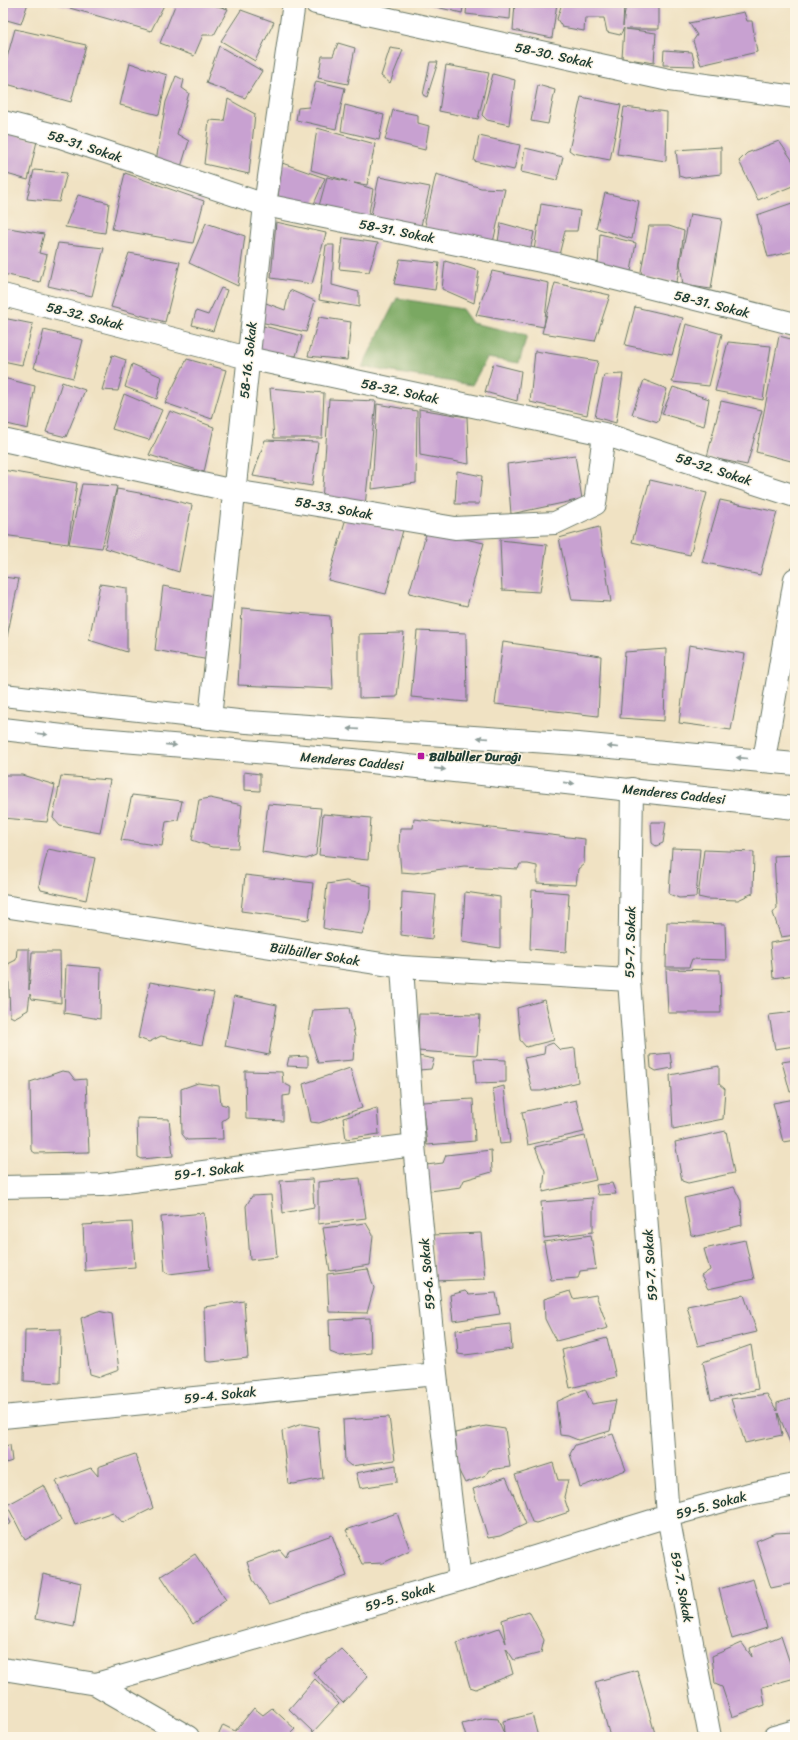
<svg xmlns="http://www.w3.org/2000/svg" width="798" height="1740" font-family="Sriracha,sans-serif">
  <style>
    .forest { fill: #7aa862; stroke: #4c724b }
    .building { fill: #c8a1d1 }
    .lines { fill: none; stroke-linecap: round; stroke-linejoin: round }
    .minor-casing { stroke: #687766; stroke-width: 24 }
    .primary-casing { stroke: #687766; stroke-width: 24 }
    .minor { stroke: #fff; stroke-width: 22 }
    .primary { stroke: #fff; stroke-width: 22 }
    .oneway { fill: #8f9e9a }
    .poi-dot { fill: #b5179e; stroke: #fcf5e5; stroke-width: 1.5 }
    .labels { text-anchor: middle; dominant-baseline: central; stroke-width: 3; stroke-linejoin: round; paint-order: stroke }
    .street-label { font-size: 13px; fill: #1f3d34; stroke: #fcf5e5 }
    .poi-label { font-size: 13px; font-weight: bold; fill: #1f3d34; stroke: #fcf5e5; text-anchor: start }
  </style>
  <rect width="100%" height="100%" fill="#fcf5e5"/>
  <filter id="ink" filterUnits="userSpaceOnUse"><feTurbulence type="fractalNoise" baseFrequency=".025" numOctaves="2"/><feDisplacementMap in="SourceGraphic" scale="8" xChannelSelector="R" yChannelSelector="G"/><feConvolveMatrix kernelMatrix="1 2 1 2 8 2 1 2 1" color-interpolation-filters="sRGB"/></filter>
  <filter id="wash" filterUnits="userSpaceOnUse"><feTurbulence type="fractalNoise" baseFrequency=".012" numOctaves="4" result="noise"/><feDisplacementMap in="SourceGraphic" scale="16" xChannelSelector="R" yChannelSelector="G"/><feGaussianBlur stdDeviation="0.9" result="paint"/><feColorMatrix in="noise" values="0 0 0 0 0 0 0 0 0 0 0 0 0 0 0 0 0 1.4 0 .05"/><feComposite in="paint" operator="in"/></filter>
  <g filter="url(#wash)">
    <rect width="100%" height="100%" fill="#f0e2c3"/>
    <path class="forest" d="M397,298L462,309L472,323L527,335L519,363L487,358L472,385L362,367Z"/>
    <g id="blocks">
      <path class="building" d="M3,3H28L21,24L3,19Z
        M60,3H165L151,31L59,5Z
        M176,3H206L228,9L214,35H203L194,56L160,43Z
        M419,3H464L462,13Z
        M467,3H511L510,19L466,14Z
        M515,3H557L552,38L513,30Z
        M562,3H624L623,26L626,3H659V29H626L656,33L654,63L622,58L624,28L620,35L607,32L604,18H585L584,31L562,27L557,19Z
        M241,10L274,22L255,61L221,41Z
        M744,12L747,21H752L757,52L701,65L693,41L697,35L689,23Z
        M15,29L86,45L71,102L3,83V72Z
        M338,43L355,48L348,84L318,78L322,56H333Z
        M219,46L262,71L245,98L206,83Z
        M390,48L403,50L390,83L381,76Z
        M664,50L692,52L695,66L663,65Z
        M430,62H438L427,97L423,95Z
        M130,63L167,75L159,115L120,105Z
        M446,65L489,73L478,119L439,111Z
        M493,74L515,80L509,125L487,120L482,115Z
        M176,76L184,80L182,88L189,93L177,134L189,141L181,167L156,161L166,102Z
        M316,81L345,88L336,129L296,120L298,108L309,107Z
        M538,85L555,90L548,124L531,121Z
        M581,97L621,105L610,160L573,153L569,150Z
        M228,99L255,114L249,174L204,164L209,120L224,121Z
        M345,105L384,115L379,140L341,131Z
        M624,107L667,112L666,161L617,154Z
        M393,110L418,115V123L429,126L425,150L385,140Z
        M317,128L375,144L367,185L354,183L373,189L368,219L319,206L327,177L350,182L311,170Z
        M6,133L37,141L28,180L3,173V146Z
        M479,136L520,145L514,170L474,161Z
        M779,141L793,161L795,170V185L758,200L739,161L747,153Z
        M721,147V174L685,178L679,176L676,150Z
        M525,148L563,157L557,180L521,172Z
        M282,163L325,178L314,204L278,197Z
        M34,170L67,173L59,202L27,199Z
        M125,173L204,201L193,243L112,229Z
        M436,174L481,188L505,189L492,247L428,233L425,221Z
        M379,177L430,187L420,230L379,220L371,215Z
        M605,193L639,201L632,239L596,228Z
        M78,195L109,203L105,233L65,227Z
        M795,202V251L768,257L757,215Z
        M541,204L580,211L577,231H565L557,263L533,257Z
        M690,214L722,219L711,289L683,285L680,263Z
        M276,222L326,233L312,284L271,278Z
        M206,223L245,236L238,286L189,263Z
        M501,223L534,232L529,256L497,248Z
        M649,226H669L684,231L677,282L644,277L641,272Z
        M3,227L44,234L39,253L47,255L40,282L3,274Z
        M600,234L636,243L630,277L598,265Z
        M343,238L378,243L369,272L339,269Z
        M58,243L104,248L92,296L48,286Z
        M326,245H334L332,285L359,292V307L319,300Z
        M129,253L180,262L165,322L111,307Z
        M400,259L439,263L435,290L394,284Z
        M445,261L479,271L474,303L442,289Z
        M492,271L549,283L544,327L476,315Z
        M555,283L610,295L595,341L542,333Z
        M221,288L227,290L213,331L192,325L196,311L208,315Z
        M290,290L315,301L306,332L260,322L263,302L285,310Z
        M635,307L683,318L672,355L625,345Z
        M319,317L351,322L347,360L308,356Z
        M3,318L33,324L22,365L3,361Z
        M686,324L722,334L709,386L672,382Z
        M260,325L302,336L296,356L253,352Z
        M44,330L83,340L73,378L34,368Z
        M779,336L795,340V462L756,452Z
        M728,342L771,346L763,400L715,391Z
        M535,351L598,361L587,415L530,402Z
        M112,355L126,360L118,391L102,390Z
        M187,359L226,370L212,419L165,403Z
        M132,364L162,377L157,399L125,387Z
        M493,364L521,371L517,401L485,392Z
        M623,374L616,423L595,417L604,375Z
        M3,378L35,386L28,429L3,423Z
        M644,380L667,389L658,422L632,414Z
        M62,382L85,390L66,437L46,432Z
        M673,387L709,399L704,426L662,414Z
        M270,388L324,393L322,438H274Z
        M124,394L162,410L149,440L112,429Z
        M329,399L376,401L365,506L322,501Z
        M721,401L762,410L747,465L707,457Z
        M377,404L417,411L416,483L372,489Z
        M419,409L467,417L469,464L420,455Z
        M170,411L214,427L204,472L149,455Z
        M265,440L318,442L312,486L253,476Z
        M575,455L582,499L511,514L507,464Z
        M3,470L77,483L68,544L3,535Z
        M457,471L482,476L479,504H455Z
        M650,480L707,493L690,555L632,542Z
        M82,484L117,486L102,548L69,544Z
        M117,489L156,496L192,505L179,572L105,548Z
        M720,500L777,512L760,575L702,562Z
        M346,518L403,530L386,594L328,580Z
        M599,527L611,602L572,600L559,538Z
        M427,531L484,543L467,606L409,593Z
        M500,540L547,545L540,592L502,590Z
        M3,577L19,579L7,637H3Z
        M100,584L127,588V652L89,640Z
        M163,586L218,597L209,660L155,650Z
        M242,608L330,616L333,689L238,685Z
        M417,631L466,633L467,702L411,697Z
        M404,633L397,697L359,698V634Z
        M503,642L601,656L598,716L495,704Z
        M689,645L745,654L731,730L679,723Z
        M666,649L664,721L620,718L625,652Z
        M244,772L260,774V791L244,790Z
        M4,775H22L55,785L47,822L3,818Z
        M61,776L110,780L100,833L60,826L53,818Z
        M132,795L182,801L178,820L166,822L162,846L121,840Z
        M210,798L242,805L238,848L212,847L192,840L199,800Z
        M268,804L321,808L316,855L306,859L262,852Z
        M323,814L371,818L368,860L319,855Z
        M414,819L585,839L584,864L578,869L576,885L537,883V866L528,864H520L518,869L464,866L414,873L401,872L399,847L400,828H413Z
        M651,822H666L663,843L656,846L652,843Z
        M672,848L700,849L696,897L679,898L669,894Z
        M48,849L95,858L86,900L41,890L39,885Z
        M704,850L754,852L753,893L738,900L707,899L698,897Z
        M795,855V935L781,937L773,913L777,908L774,856Z
        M245,875L313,883L309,920L241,911Z
        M346,881L371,886L370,910L362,934L331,930L323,928L327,884Z
        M532,890L569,893L566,952L530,949Z
        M402,892L436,895L432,939L401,935Z
        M465,892L500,897V948L462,942Z
        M667,922L725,924L726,960L692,959L689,967H666Z
        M795,939V975L773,978L770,943Z
        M17,949H29V990L32,952H60L61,1003L32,999L30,994L28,1010L14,1018L10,1016L8,964L16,960Z
        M66,965L101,968L100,1019L64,1013Z
        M666,969L720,970L721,1013H668Z
        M3,971H5V1003H3Z
        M150,982L214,993L202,1045L161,1036L149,1042L138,1038Z
        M234,996L277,1005L269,1055L225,1046Z
        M545,1000L554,1040L526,1047L520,1040L517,1008Z
        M349,1008L355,1037L353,1060L318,1063L309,1033L313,1010Z
        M795,1012V1046L775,1049L769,1015Z
        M419,1014L480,1015L477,1055L417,1051Z
        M553,1043L560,1050L575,1048L578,1082L541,1091H532L524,1058L544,1054L545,1046Z
        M670,1053L672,1068L656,1071L651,1068L650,1055Z
        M308,1056V1067L287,1066L289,1057Z
        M419,1056L434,1059L431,1069L419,1070Z
        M474,1059L506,1060V1082L476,1083Z
        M795,1060V1091L790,1092L782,1062Z
        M719,1066V1084L725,1089L723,1119L673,1129L670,1075Z
        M350,1068L362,1108L319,1123L311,1122L303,1084Z
        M62,1071L69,1072L75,1080L86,1079L89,1152L35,1153L31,1150L30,1082Z
        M245,1071L282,1072L283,1083L291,1087L290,1095L283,1096V1121L246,1119Z
        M198,1083L219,1086L221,1104L228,1106V1117L222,1121L223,1139L187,1140L182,1134L181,1089Z
        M504,1086L510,1143L500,1144L493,1089Z
        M473,1099L475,1141L427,1145L422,1102Z
        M795,1099V1140L783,1142L773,1103Z
        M576,1100L584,1132L528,1145L522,1112Z
        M377,1108L379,1134L346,1139L343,1118Z
        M137,1118L169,1119L173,1156L142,1159L138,1157Z
        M726,1131L734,1173L688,1183L682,1181L675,1142Z
        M585,1136L596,1180L543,1192L545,1171L535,1147Z
        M491,1150L492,1172L464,1180L461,1187L430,1191L426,1165L443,1163L446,1155Z
        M360,1178L366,1218L318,1224V1182Z
        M312,1179L314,1207L283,1213L280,1181Z
        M612,1183L616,1194L598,1195L596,1185Z
        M734,1187L741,1201L742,1225L698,1236L691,1235L684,1198Z
        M271,1195L277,1257L250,1260L246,1206L252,1196Z
        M593,1198V1232L544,1238L541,1202Z
        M204,1213L210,1269L169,1274L165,1272L161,1217Z
        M132,1222L135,1267L85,1271L83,1225Z
        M366,1223L373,1235L370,1265L330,1271L323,1228Z
        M481,1233L485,1279L435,1281L432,1235Z
        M591,1235L596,1269L580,1271L578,1278L551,1280L544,1242Z
        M745,1240L754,1279L708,1289L701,1276L710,1270L704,1249Z
        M368,1269L374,1288L367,1313L329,1312L327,1274Z
        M465,1291L469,1295L496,1293L500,1314L453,1321L450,1295Z
        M570,1291L573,1299L596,1295L608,1328L556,1341L545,1319L544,1299Z
        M744,1295L757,1332L698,1346L687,1306Z
        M244,1301L248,1358L211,1362L206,1361L204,1307Z
        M98,1311L112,1314L119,1370L100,1377L90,1374L81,1318Z
        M370,1318L371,1353L340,1356L330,1352L329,1320Z
        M510,1324L512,1349L465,1355L458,1354L456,1330Z
        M61,1329L60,1383L24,1381L25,1330Z
        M607,1338L616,1377L570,1388L562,1350Z
        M751,1345L758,1389L711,1400L703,1362Z
        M585,1389L592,1404L616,1400L610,1431L578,1440L568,1436L560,1435L556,1402Z
        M767,1394L777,1411V1403L795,1398V1444L791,1445L778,1413L782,1435L745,1443L731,1399Z
        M389,1417L395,1460L351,1466L345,1461L343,1420Z
        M302,1424L318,1427L323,1478L294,1484L288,1483L282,1431Z
        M486,1426L505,1429L510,1467L489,1470L486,1475L465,1483L458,1469L455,1433Z
        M613,1434L626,1470L580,1487L570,1454L575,1445Z
        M10,1445L12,1461L3,1464V1446Z
        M135,1454L153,1508L123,1523L113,1512L75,1525L56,1481L91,1468L98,1476V1467Z
        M553,1463L558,1480H568L564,1497L569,1512L536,1523L532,1522L515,1475Z
        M396,1465L397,1482L360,1488L356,1473Z
        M506,1477L526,1524L500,1536L488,1538L473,1489Z
        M44,1485L61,1520L25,1540L7,1505Z
        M3,1508L11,1523L3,1527Z
        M397,1513L410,1550L383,1563L362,1564L346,1530Z
        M795,1532V1583L771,1588L756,1541L775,1533Z
        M332,1535L347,1576L270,1604L253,1580L247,1562L280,1550L286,1557L289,1550Z
        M195,1554L226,1600L193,1624L161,1576Z
        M43,1574L81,1583L74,1627L35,1619Z
        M753,1579L767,1628L732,1639L719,1589Z
        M529,1611L544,1640L541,1653L514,1660L506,1648L513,1674L476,1689L470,1687L457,1643L499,1628L506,1643L502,1620Z
        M781,1636L795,1678L762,1687L765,1705L732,1717L722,1687L715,1684L712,1656L742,1643L752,1657L750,1648Z
        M341,1649L368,1676L343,1703L313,1672Z
        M637,1670L656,1737H610L595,1682Z
        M315,1679L339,1704L313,1732L289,1709Z
        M254,1708L263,1715L272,1708L295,1729L287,1737L218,1736L223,1725L235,1731Z
        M532,1714L538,1737H466L462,1724L485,1718L498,1719L504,1734L503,1721Z"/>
    </g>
  </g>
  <g filter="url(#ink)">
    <use href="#blocks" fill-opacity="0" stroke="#687766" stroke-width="1"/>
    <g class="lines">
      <defs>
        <path id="minor" d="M316,3L669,80L795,97
          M3,122L58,136L265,205L556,264L795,324
          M3,295L248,358L604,434L795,496
          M3,440L234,491L455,528L555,523L595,504L604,434
          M210,718L265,205L294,3
          M764,760L795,579
          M632,789L629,980L668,1516L710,1737
          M3,906L402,967L629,980
          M402,967L414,1145L436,1374L460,1580
          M3,1187L101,1185L414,1145
          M3,1417L436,1374
          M3,1669L96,1684L460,1580L668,1516L749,1494L795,1485
          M96,1684L188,1737
          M774,1737L795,1731"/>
        <path id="primary" d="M3,695L247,722L578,744L795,764
          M3,729L63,736L353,760L795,808"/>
      </defs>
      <use href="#minor" class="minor-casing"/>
      <use href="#primary" class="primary-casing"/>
      <use href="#minor" class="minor"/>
      <use href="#primary" class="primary"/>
    </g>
    <defs><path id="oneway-solid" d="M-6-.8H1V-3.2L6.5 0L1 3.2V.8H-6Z"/></defs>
    <g class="oneway">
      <use href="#oneway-solid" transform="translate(353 729) rotate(-176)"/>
      <use href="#oneway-solid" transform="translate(42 734) rotate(7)"/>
      <use href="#oneway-solid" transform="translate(483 738) rotate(-176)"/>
      <use href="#oneway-solid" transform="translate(171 745) rotate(5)"/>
      <use href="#oneway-solid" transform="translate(613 747) rotate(-175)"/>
      <use href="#oneway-solid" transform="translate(742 758) rotate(-175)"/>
      <use href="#oneway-solid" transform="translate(440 769) rotate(6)"/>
      <use href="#oneway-solid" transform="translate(569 783) rotate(6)"/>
    </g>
  </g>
  <rect class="poi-dot" x="417" y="752" width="8" height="8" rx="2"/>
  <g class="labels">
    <g class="street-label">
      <text transform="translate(554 55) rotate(12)">58-30. Sokak</text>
      <text transform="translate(85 146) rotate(18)">58-31. Sokak</text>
      <text transform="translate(397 231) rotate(11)">58-31. Sokak</text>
      <text transform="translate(712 304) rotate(14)">58-31. Sokak</text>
      <text transform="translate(85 316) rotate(14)">58-32. Sokak</text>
      <text transform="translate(248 360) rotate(-84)">58-16. Sokak</text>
      <text transform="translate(400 391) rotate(12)">58-32. Sokak</text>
      <text transform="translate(714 469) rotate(18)">58-32. Sokak</text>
      <text transform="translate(334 508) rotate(10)">58-33. Sokak</text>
      <text transform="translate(352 761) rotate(5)">Menderes Caddesi</text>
      <text transform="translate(674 794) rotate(6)">Menderes Caddesi</text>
      <text transform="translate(630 942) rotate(-89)">59-7. Sokak</text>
      <text transform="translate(315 954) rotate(9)">Bülbüller Sokak</text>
      <text transform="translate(209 1171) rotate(-7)">59-1. Sokak</text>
      <text transform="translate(650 1265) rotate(-94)">59-7. Sokak</text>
      <text transform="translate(427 1274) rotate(-95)">59-6. Sokak</text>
      <text transform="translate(220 1395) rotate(-6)">59-4. Sokak</text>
      <text transform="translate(711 1505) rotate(-15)">59-5. Sokak</text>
      <text transform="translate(682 1587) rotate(79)">59-7. Sokak</text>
      <text transform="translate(400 1597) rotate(-16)">59-5. Sokak</text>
    </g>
    <g class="poi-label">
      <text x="429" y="756">Bülbüller Durağı</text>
    </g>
  </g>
  <rect width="798" height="1740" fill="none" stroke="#fcf5e5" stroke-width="16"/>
</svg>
